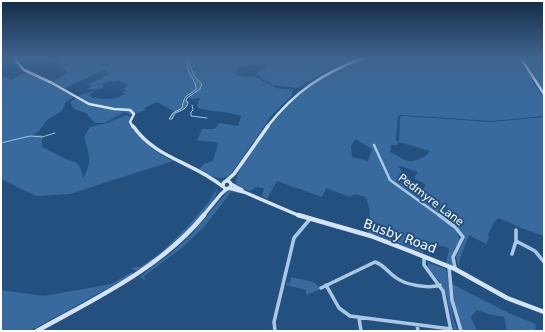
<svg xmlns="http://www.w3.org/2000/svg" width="545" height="332" font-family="'DejaVu Sans',sans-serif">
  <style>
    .green { fill: #386a9d; fill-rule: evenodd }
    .water { fill: #517193; stroke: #9ec3e7 }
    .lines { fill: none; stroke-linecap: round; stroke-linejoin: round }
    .stream { stroke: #9ec3e7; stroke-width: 1 }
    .street-far1 { stroke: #aac8e6; stroke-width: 2.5 }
    .street { stroke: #aac8e6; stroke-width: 3.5 }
    .secondary-far2 { stroke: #d4e4f6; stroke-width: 2.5 }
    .secondary-far1 { stroke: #d4e4f6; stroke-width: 3.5 }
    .secondary { stroke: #d4e4f6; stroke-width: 4.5 }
    .labels { text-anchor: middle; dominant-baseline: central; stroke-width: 4; stroke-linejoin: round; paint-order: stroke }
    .street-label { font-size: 11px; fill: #fff; stroke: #24507f }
    .near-street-label { font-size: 13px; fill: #fff; stroke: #24507f }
  </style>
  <rect width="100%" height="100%" fill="#24507f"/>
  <path class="green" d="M50,57H186L185,59C188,63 187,65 188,69C190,77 196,81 196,89C193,92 188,93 185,96C179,103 186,107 175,112L157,102L144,108L146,110L130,115L128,113L122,112L123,113L105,123H95L86,113L74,109L70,102L68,103L77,98L84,100L78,96L93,91L94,92L89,94L91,97C103,99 114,101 125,94L123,92L126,91L123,89L128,85L119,81L113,82L110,81L101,84L104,86L102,88L87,90L91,86L89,84L110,74L104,70L65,88L53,82L68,72L57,64L60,63L57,59L45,62L48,61V59Z
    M189,57H361L333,68L297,88L273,85L257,74V71L265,68L268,64L251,65L247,62V67L237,65L236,75L247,77L254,76L276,88L292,90V95L272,115L231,174C221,183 210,175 199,169L204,164L213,161L218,144L216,142L197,141L202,129H215L219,123L238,126L241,116C227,111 212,112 198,108L197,105L200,98L189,99L191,95L200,89C199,80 196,82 193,75C190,70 190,64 187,59Z
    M517,57L524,64L535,86L544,96V116L491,121L402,115L398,116L396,139L395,140L399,141L400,117L403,116L491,122L544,117V236L521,228L499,218L494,222L488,235L489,238L486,244L469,235L460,258L459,268L456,256L465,239L464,236L448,220L409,192H407L456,229L460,240L454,249L452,266L446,263L449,250L447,247L432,244L427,247L423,253L378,236L368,233L370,212L366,197L355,194L350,197L326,188L322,197L277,181L267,199L262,196L264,188L256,187L250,191L240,187L236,183C236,172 245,161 251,153C261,137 272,120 286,106C308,83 337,67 367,58ZM355,139L372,149L368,161L352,157L351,146ZM399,142L430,151C427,157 415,162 408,161C402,159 396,155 390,152L391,145H397ZM400,166L418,172L414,178L426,185L419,194L399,181L404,176L399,167Z
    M522,57H544V92C535,81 530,68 522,57Z
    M26,72L64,91L74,97L66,102L62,111L48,119L38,132L32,134L42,135V147C49,150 55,153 62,157C75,164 80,159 83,178C93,162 89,154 84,137L90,127L107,123L126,115L131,117L128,123C141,139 153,152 173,161L70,194L36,196L1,179V77H5L11,80Z
    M218,187C214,216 162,254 138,271L131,269L135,267H140L162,252L187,227L208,203Z
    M229,190L246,194L231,192L205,226L182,248L144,276L145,280L140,277L143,274C159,262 176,250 191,235C204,220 216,204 229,190Z
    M428,263L444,268L447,271L453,318L458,331H454L446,294L440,282L428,268Z
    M132,272L134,274L30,331H1V290L44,296L111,284Z
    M291,277L314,282L321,289L306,295V290L286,285L287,282L290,283Z
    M452,284L511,314L536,324L535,331H507L504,317L488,314L477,310L471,317L477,331H463L457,317Z"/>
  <path class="water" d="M186,57H189L187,59C194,71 190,74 202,84L200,89L187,98L186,101L188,102C188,109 180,111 175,113L172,119H169L173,113L182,108C185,92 186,98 196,89C196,81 190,77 188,69C187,65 188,63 185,59Z"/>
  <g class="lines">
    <path class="stream" d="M192,105L193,110L191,112V116L207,118
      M1,143L30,136L42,137L55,133"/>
    <path class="street-far1" d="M374,145L390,180L440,216"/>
    <path class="street" d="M439,215L455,227L463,237L453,257L455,268
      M516,241L535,251L544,262
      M512,254L516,241V230
      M424,257V265L443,291L451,331
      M449,267L452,300L461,331
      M326,285L339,308L350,316L451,329
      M321,288L375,262C384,265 388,272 395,277C405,285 428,289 440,285
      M359,318L361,331
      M417,325L418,331
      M275,331L274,322L294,238L310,219"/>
    <path class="secondary-far2" d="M13,57L24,70L52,83L89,104L114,109L130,110L134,114L130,122L133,127
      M520,57L544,94
      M267,127C295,91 323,73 365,57"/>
    <path class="secondary-far1" d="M133,126C156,159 193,162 222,186
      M223 185a4 4 0 1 1 8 0a4 4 0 1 1-8 0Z
      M226,181L234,174L268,126
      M231,184L242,190
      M229,188L244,192L300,216
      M203,216L221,194L228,188"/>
    <path class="secondary" d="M298,215L371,236L410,251L455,269L507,298L544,312
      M37,331C96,298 161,268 204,215"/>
  </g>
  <linearGradient id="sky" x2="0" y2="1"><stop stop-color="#142c46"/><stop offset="0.55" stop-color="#3f6490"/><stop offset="1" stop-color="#3f6490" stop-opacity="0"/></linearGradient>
  <rect width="545" height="104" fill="url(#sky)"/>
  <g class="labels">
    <g class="street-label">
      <text transform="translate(431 200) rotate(37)">Pedmyre Lane</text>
    </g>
    <g class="near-street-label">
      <text transform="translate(400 236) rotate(20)">Busby Road</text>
    </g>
  </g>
  <rect width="545" height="332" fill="none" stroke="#ffffff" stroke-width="4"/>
</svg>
